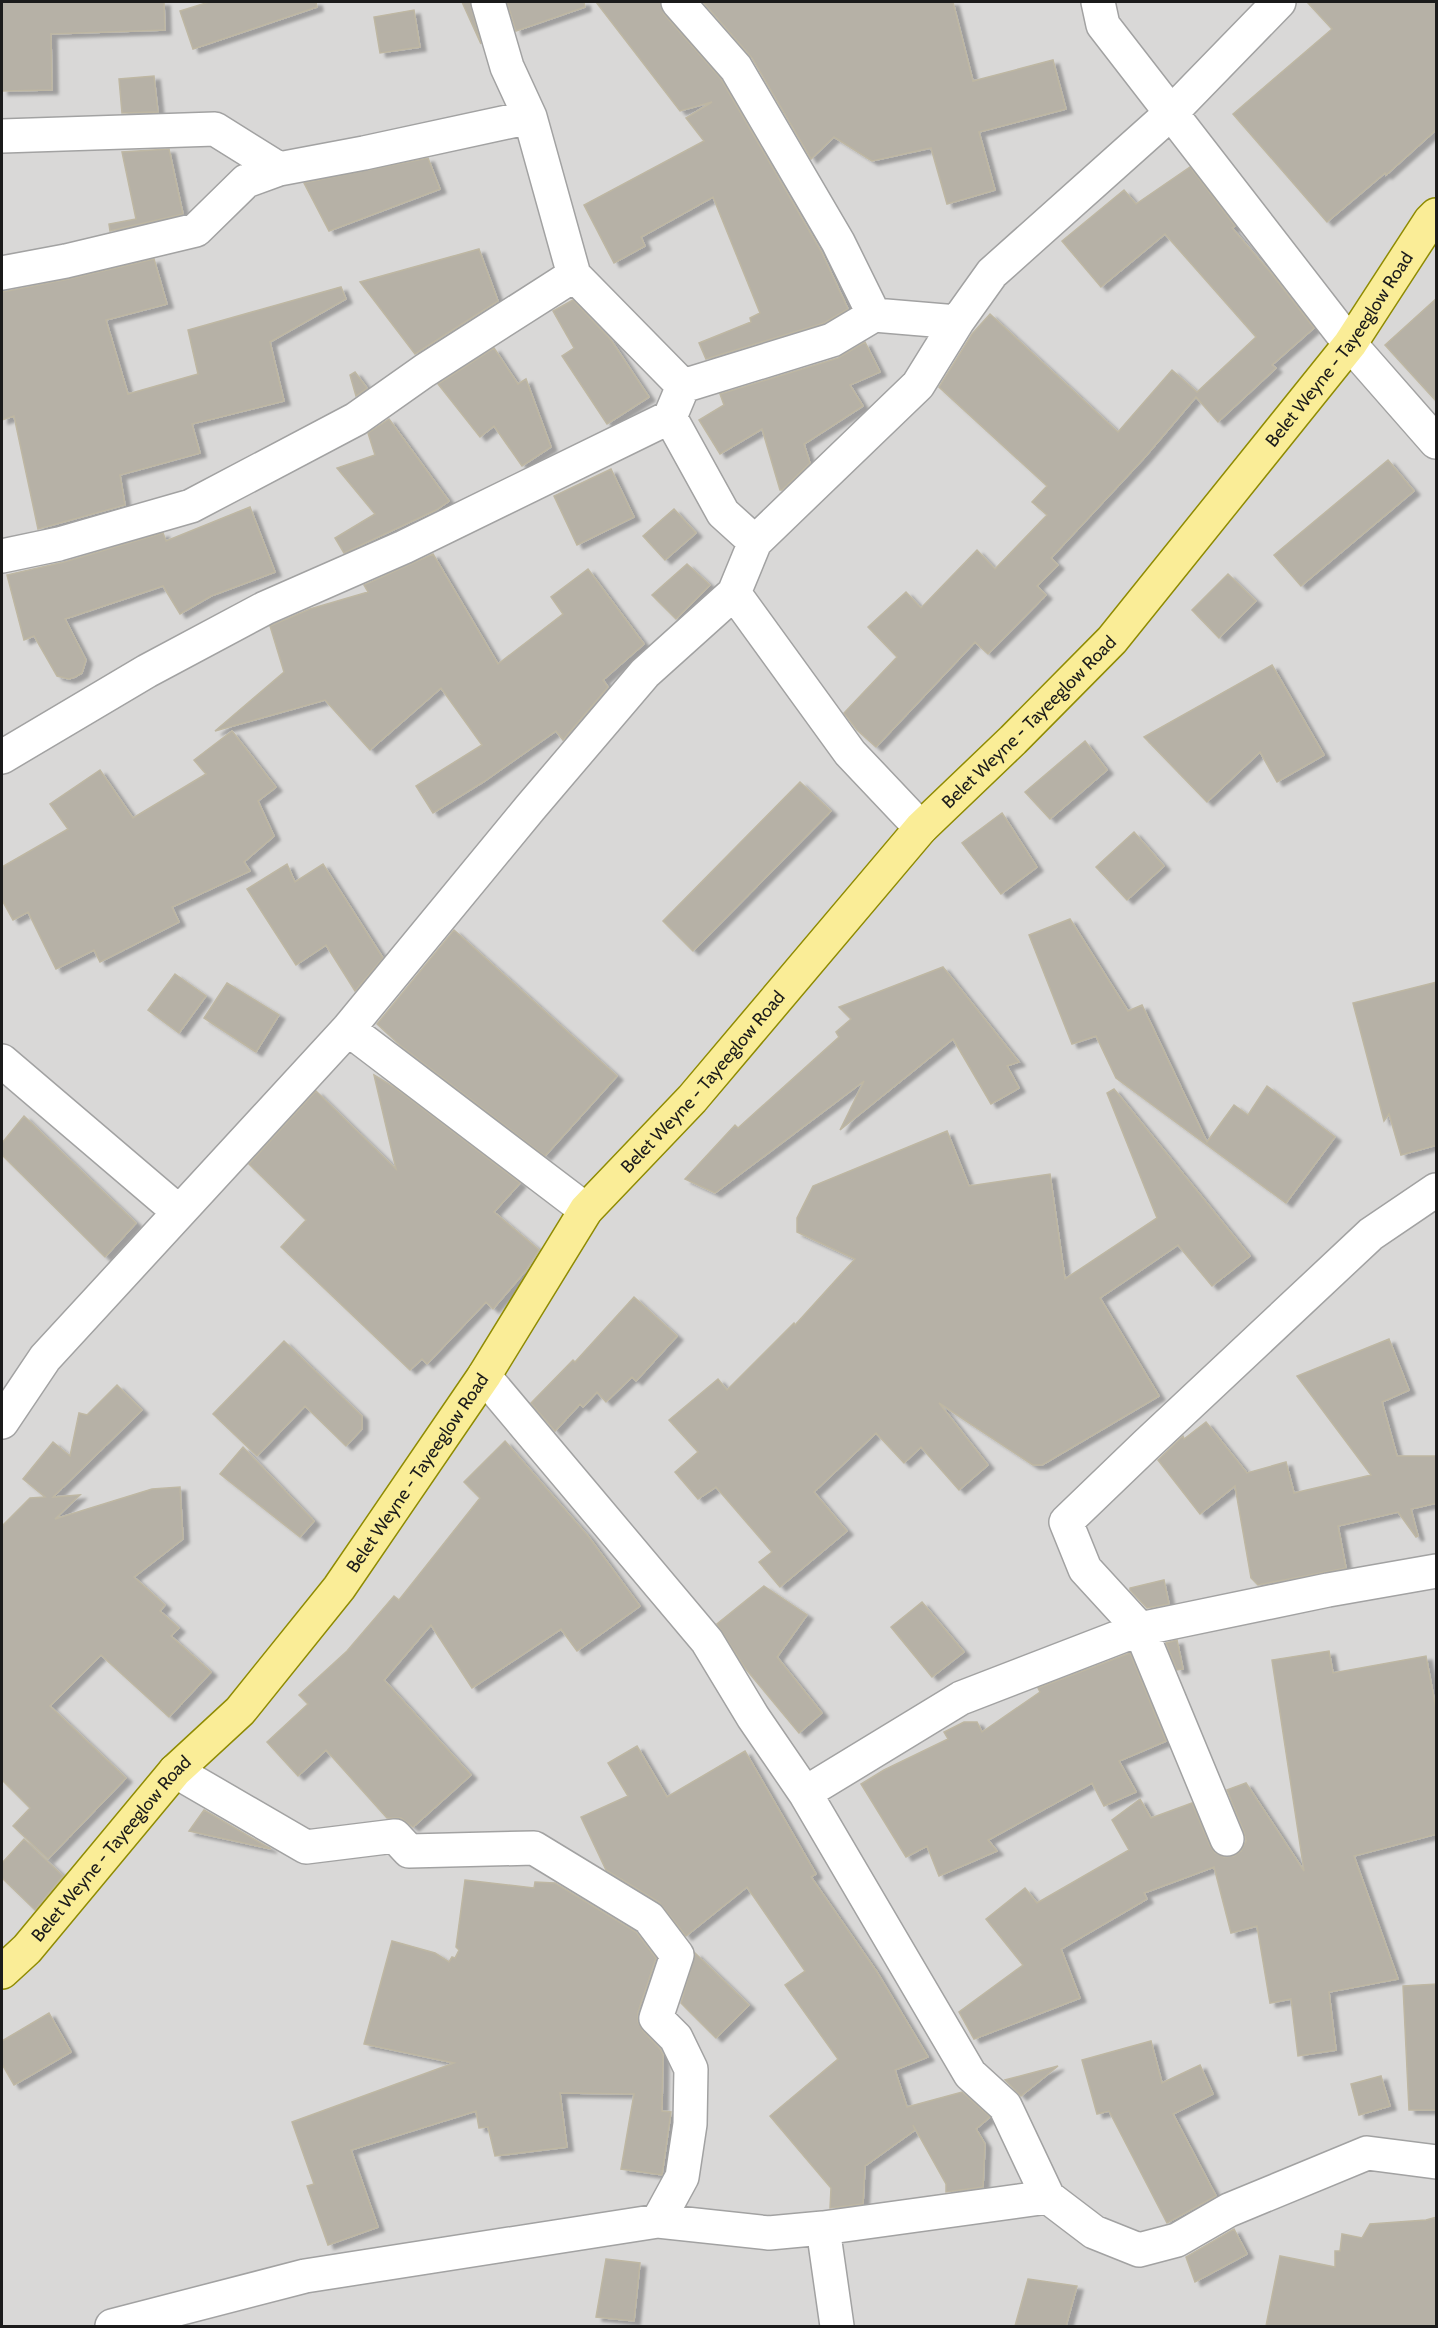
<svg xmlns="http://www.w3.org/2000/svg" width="1438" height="2328" font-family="Cabin,sans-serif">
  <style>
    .residential { fill: #d9d8d7 }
    .building { fill: #b6b1a6; stroke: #beb7a3; stroke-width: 1.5; filter: url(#shadow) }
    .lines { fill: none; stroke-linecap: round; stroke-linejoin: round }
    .minor-casing { stroke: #a2a2a2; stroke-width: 36 }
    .major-casing { stroke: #8f8b02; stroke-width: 36 }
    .minor { stroke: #fff; stroke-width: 33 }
    .major { stroke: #faed97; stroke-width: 33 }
    .labels { text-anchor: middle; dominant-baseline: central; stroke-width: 6; stroke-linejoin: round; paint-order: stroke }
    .street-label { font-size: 18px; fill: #1b1b1b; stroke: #fff }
  </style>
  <defs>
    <filter id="shadow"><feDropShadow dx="6" dy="4" stdDeviation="1.5" flood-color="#0004"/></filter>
  </defs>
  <rect width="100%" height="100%" fill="#ecece0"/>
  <path class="residential" d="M2,2H1436V2326H2Z"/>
  <path class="building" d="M2,2H164L165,30L51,34L52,90L2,91Z
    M209,2H316L317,7L193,49L180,11Z
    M462,2H470L481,44Z
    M507,2H584L585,7L516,31Z
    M596,2H660L664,14L721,79L821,251L848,309L824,323L706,359L699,343L751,322L750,318L760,313L713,197L641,237L645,246L614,263L584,205L704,141L686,118L712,102L680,111Z
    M703,2H953L973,81L1053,60L1066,109L979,132L995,190L947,204L931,148L872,161L834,137L811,159L752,58Z
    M1307,2H1437V129L1386,175L1385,173L1327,222L1233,114L1332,29Z
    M414,10L420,47L380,53L374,17Z
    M154,76L158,112L122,113L119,79Z
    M169,149L183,214L110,231L109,224L136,219L122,152Z
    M428,158L440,189L329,231L304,183Z
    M1190,167L1235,226L1232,228L1271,273L1314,328L1272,365L1276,368L1218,422L1196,397L1145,457L1051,558L1058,565L1037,586L1046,595L988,654L975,642L876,747L857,730L844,713L897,657L868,627L906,592L921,608L977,550L995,569L1047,515L1032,502L1047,486L939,387L972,334L990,314L1118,432L1172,370L1197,392L1256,337L1165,234L1101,287L1062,241L1124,190L1136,204Z
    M479,249L498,301L415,354L360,282Z
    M154,259L167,304L106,320L128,394L198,374L188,330L341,287L346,299L270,342L284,401L192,424L200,453L120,475L125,505L38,529L14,416L2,420V292L69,279Z
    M1437,298V402L1385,345Z
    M573,300L611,340L649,397L607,424L562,356L574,348L553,311Z
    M865,342L880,372L850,385L863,406L804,444L810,463L782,490H780L762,429L720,454L699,420L724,405L720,394L838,358Z
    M494,348L518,384L526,379L551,447L522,466L494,426L480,437L438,384Z
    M355,372L367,388L356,396L350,375Z
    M389,419L449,501L436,510L344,553L335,538L375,514L337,468L375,455L368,433Z
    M1388,460L1414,491L1301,586L1274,555Z
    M611,469L634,517L577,545L554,496Z
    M250,507L275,572L211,596L180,614L163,586L65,619L86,660L82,673L75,677L69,679L57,676L34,636L24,640L7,575L64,562L163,533L166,541Z
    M674,509L696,533L665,560L643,536Z
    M433,554L498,664L563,614L551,597L588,569L644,644L603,680L608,687L563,740L556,731L483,782L433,813L416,786L482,745L441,688L370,750L325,700L215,731L284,672L270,626L310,609L368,592L364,585Z
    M687,564L710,585L676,619L652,595Z
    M1228,574L1256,601L1219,638L1192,610Z
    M1272,665L1324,755L1277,782L1260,752L1207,802L1144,737Z
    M232,731L276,787L258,801L274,836L244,862L250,871L172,907L179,922L100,962L94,950L56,969L28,912L13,920L2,900V867L68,829L50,804L100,770L133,818L206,774L194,760Z
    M1085,741L1107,770L1050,819L1025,792Z
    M800,782L831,811L693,951L663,921Z
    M1002,813L1037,867L1001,894L962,843Z
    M1134,832L1164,866L1127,900L1096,867Z
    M287,864L295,882L323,864L383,958L355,991L326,945L296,965L247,889Z
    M1070,919L1128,1011L1142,1005L1207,1142L1234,1105L1248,1115L1267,1086L1335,1137L1286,1203L1116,1078L1096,1036L1072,1044L1029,935Z
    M454,930L617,1076L545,1156L401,1046L377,1024Z
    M943,967L1019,1062L1007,1066L1019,1088L991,1104L953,1039L840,1130L864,1081L715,1193L685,1179L735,1125L738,1128L839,1037L836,1032L851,1019L839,1007Z
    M175,974L206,996L179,1033L148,1010Z
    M1437,982V1145L1401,1155L1389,1114L1384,1121L1353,1003Z
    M227,983L279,1015L256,1052L204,1018Z
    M374,1075L394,1087L520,1183L494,1212L539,1250L527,1269L493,1309L486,1302L427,1364L422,1359L410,1370L281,1247L306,1220L249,1164L316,1091L396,1169Z
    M1114,1089L1250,1256L1212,1286L1178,1245L1100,1298L1159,1396L1042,1465H1033L939,1403L988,1465L959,1490L921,1447L904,1463L876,1433L814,1492L847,1531L780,1587L759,1562L772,1552L716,1487L698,1499L675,1472L698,1452L669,1420L718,1379L727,1390L794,1323L795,1325L855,1259L797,1232V1218L813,1186L947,1131L969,1186L1050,1174L1065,1279L1157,1218L1107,1093Z
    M24,1116L136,1223L105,1257L2,1155V1143Z
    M634,1297L677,1336L636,1381L632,1377L606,1402L597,1392L583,1407L580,1404L555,1431L531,1403L573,1360L575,1362Z
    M1389,1339L1409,1390L1382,1402L1397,1456H1437V1503L1411,1509L1418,1536L1416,1537L1398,1512L1338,1526L1346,1568L1258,1585L1251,1578L1235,1486L1200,1514L1158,1460L1183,1436L1184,1439L1206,1422L1247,1473L1286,1462L1294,1493L1371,1475L1297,1376Z
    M284,1341L362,1416V1429L346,1446L305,1406L257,1456L213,1414Z
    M117,1385L142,1410L53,1497L80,1495L55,1519L152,1489L180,1487L183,1539L134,1577L165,1605L160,1611L179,1628L171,1636L211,1672L169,1717L101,1655L50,1706L126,1778L48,1859L13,1826L30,1808L2,1780V1526L30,1498L45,1497L23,1479L53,1442L70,1456L79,1413L87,1415Z
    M505,1441L588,1536L640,1606L577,1651L561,1629L472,1688L431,1625L384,1680L471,1775L413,1827L401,1818H387L326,1750L298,1776L267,1742L308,1704L299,1695L347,1651L394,1596L399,1600L480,1498L464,1482Z
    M243,1447L314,1521L300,1537L220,1474Z
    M1164,1580L1169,1604L1147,1608L1130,1590V1588Z
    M764,1586L807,1615L777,1657L822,1713L799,1733L745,1668L717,1624Z
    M922,1602L964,1652L932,1677L891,1627Z
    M1177,1640L1183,1669L1177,1670L1166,1643Z
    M1329,1651L1333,1673L1426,1656L1437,1714V1834L1354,1856L1398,1979L1329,1992L1336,2050L1298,2056L1291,1999L1270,2003L1257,1926L1231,1933L1214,1867L1144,1893L1147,1899L1061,1949L1080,1998L974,2039L959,2012L1023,1965L986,1919L1025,1888L1037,1903L1129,1850L1112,1820L1140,1799L1151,1818L1192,1803L1210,1846L1215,1853L1224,1857L1234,1856L1241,1851L1246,1841L1244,1832L1227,1790L1246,1783L1304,1871L1272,1660Z
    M1130,1653L1166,1741L1119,1761L1136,1792L1104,1806L1092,1783L988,1840L997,1851L939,1876L927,1846L906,1857L861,1784L884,1770L948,1739L944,1732L964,1722H977L982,1732L1040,1692L1038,1688Z
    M637,1746L667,1797L745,1751L816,1874L811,1877L877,1972L928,2057L895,2070L907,2107L962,2092L990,2117L976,2129L985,2144L983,2187L946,2192V2184L913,2125L915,2130L865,2166L863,2204L830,2208L831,2188L770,2116L838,2059L785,1985L805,1971L747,1887L686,1936L659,1902L606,1870L581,1817L628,1796L608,1763Z
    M204,1810L271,1849L189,1831Z
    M24,1839L63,1876L35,1910L2,1878V1863Z
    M465,1880L534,1888L535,1882L555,1883L636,1932L656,1958L638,2012V2022L643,2031L660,2049L663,2055L662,2111L671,2112L662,2175L621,2169L634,2094L560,2093L567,2147L495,2156L488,2127L479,2128L476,2111L351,2150L378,2227L328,2245L307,2186L314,2184L292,2122L454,2063L364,2044L392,1941L435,1953L449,1962L452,1957L455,1958L459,1950L456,1947Z
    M695,1953L749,2005L716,2038L681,2003Z
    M1437,1984V2110H1409L1403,1986Z
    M49,2013L71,2052L14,2085L2,2064V2041Z
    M1151,2041L1162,2083L1200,2065L1213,2094L1173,2114L1216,2196L1167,2223L1109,2111L1097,2114L1082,2060Z
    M1058,2066L1021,2096L1005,2080Z
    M1381,2076L1390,2106L1359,2115L1351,2084Z
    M1437,2217V2326H1266L1280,2256L1335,2267V2251H1340L1342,2234L1362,2238L1370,2224L1426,2220Z
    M1234,2229L1247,2254L1195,2282L1186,2257Z
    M606,2259L640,2263L634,2321L596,2317Z
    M1028,2279L1077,2286L1066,2326H1015Z"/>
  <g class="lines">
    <defs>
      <path id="minor" d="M488,2L507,67L530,117L574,275L683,386L832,340L874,315L838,242L736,68L678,2
        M1098,2L1103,25L1350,344L1436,442
        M2,136L215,129L279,169
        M2,273L66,261L196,230L246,181L279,169L364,153L530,117
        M874,315L957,322
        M670,417L723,513L755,542
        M2,556L59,544L191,506L356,419L424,371L574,275
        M734,593L850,753L921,828
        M2,757L147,671L265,608L404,547L670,417L683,386
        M348,1029L586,1210
        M2,1061L179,1212
        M484,1376L707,1641L753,1717L805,1793L970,2074L1005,2106L1048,2197
        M2,1422L45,1358L348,1029L530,808L645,673L734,593L755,542L918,385L957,322L992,273L1171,113L1279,2
        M175,1771L306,1847L395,1836L409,1851L534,1848L649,1918L677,1955L656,2018L676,2038L691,2069L690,2124L682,2177L658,2221
        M805,1793L961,1698L1140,1629L1328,1590L1436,1571
        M1227,1839L1140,1629L1085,1569L1066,1522L1146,1445L1371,1234L1436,1190
        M823,2228L837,2326
        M112,2326L305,2276L658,2221L769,2233L823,2228L1048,2197L1094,2232L1139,2250L1177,2240L1229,2210L1367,2153L1436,2162"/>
      <g id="major">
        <path id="s1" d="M2,1972L27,1949L175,1771L240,1711L339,1588L484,1376L586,1210L692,1099L921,828L1013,740L1112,640L1350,344L1430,221L1436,215"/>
      </g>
    </defs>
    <use href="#minor" class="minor-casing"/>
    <use href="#major" class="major-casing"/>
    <use href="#minor" class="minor"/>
    <use href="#major" class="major"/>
  </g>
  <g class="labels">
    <g class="street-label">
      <text stroke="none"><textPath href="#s1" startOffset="2109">Belet Weyne - Tayeeglow Road</textPath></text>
      <text stroke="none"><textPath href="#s1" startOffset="1623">Belet Weyne - Tayeeglow Road</textPath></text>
      <text stroke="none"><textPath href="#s1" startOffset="1137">Belet Weyne - Tayeeglow Road</textPath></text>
      <text stroke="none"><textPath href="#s1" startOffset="651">Belet Weyne - Tayeeglow Road</textPath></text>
      <text stroke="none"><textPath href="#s1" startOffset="165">Belet Weyne - Tayeeglow Road</textPath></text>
    </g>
  </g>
  <rect width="1438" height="2328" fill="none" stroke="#1b1b1b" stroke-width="6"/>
</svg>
